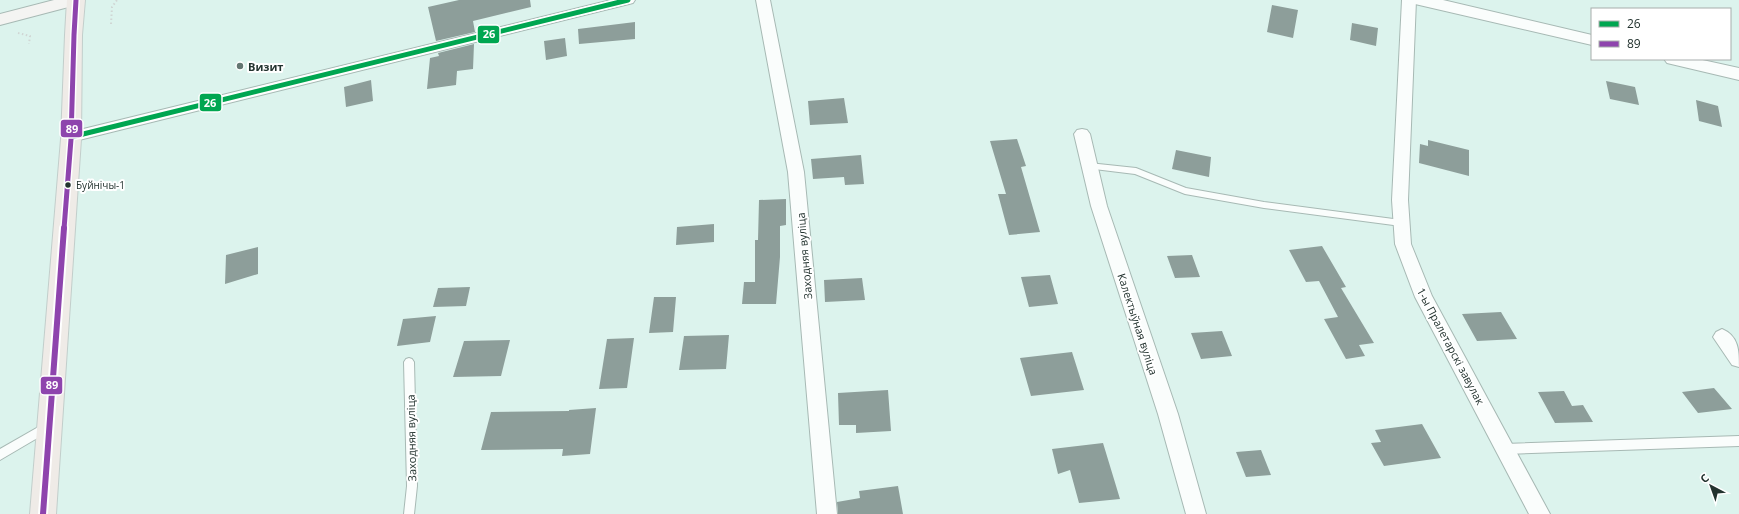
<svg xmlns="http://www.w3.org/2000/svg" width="1739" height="514" font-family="'Open Sans',sans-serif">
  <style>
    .building { fill: #8d9e9a }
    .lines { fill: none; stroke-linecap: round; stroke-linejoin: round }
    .service-casing { stroke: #a7b9b4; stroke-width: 2 }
    .minor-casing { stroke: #a7b9b4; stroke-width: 2 }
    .tertiary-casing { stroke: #a7b9b4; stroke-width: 2 }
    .secondary-casing { stroke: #a7b9b4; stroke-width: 2 }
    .primary-casing { stroke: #c2cecb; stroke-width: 2 }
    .path { stroke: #d0d6d4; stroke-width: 2; stroke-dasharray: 1.5 2.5; stroke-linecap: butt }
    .service { fill: #fafdfc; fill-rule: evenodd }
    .minor { fill: #fafdfc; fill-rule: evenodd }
    .tertiary { fill: #fafdfc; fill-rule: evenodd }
    .secondary { fill: #f4f4f2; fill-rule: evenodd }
    .primary { fill: #efebe7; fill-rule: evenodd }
    .bus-1-casing { stroke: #fff; stroke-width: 8 }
    .bus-2-far1-casing { stroke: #fff; stroke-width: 8 }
    .bus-2-casing { stroke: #fff; stroke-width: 10 }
    .bus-1 { stroke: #00a651; stroke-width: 5 }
    .bus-2-far1 { stroke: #8e44ad; stroke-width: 5 }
    .bus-2 { stroke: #8e44ad; stroke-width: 6 }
    .poi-dot { fill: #647672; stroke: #fff; stroke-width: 1.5 }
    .bus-dot { fill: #23332f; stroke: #fff; stroke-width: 1.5 }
    .labels { text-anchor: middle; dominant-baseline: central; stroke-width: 4; stroke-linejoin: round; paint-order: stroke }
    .bus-label { font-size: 10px; fill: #23332f; stroke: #fff; text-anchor: start }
    .poi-label { font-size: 11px; font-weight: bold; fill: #23332f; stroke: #fff; text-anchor: start }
    .street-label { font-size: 11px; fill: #23332f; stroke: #fff }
    .line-badge { stroke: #fff; stroke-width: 1.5 }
    .badge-label { font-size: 11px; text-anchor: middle; font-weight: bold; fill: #fff }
  </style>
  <rect width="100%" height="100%" fill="#dcf3ed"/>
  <path class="building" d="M459,0H530L531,7L473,21L475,32L436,41L428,7Z
    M1272,5L1298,10L1293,38L1267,32Z
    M635,22V39L579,44L578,29Z
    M1352,23L1378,28L1376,46L1350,40Z
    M565,38L567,56L546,60L544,41Z
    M474,44L473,69L457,71L456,85L427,89L430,58L439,56L438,53Z
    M371,80L373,101L346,107L344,87Z
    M1606,81L1635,87L1639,105L1610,99Z
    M844,98L848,123L810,125L808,101Z
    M1696,100L1718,106L1722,127L1699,121Z
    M1017,139L1026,166L1021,167L1040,232L1009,235L998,194H1006L990,141Z
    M1428,140L1469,150V176L1419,163L1420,144L1428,146Z
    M1176,150L1211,157L1209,177L1172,169Z
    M861,155L864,184L845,185L844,177L813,179L811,159Z
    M786,199V225L780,226V257L776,304H742L744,282H755V240H758L759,200Z
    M714,224V242L676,245L677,227Z
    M1322,246L1346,287L1341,288L1374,343L1359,345L1365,356L1346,359L1324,319L1338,317L1319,281L1306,282L1289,250Z
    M258,247V274L225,284L226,255Z
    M1192,255L1200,277L1175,278L1167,256Z
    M1050,275L1058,304L1029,307L1021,277Z
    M862,278L865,300L825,302L824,280Z
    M470,287L466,306L433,307L438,288Z
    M654,297H676L673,332L649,333Z
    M1501,312L1517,339L1477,341L1462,314Z
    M436,316L430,342L397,346L403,319Z
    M1222,331L1232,356L1201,359L1191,333Z
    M729,335L726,369L679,370L684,336Z
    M634,338L627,388L599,389L607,339Z
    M510,340L501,376L453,377L464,341Z
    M1072,352L1084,390L1031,396L1020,358Z
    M1714,388L1732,409L1698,413L1682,392Z
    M888,390L891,431L856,433V425H839L838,393Z
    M1564,391L1572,406L1583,405L1593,422L1555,423L1538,392Z
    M596,408L590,454L562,456L563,449L481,450L491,412L569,411V410Z
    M1422,424L1441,458L1384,466L1371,443L1381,442L1375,430Z
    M1103,443L1120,499L1079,503L1070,470L1058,474L1052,449Z
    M1261,450L1271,475L1246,477L1236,452Z
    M898,486L903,514H838L837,502L860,498L859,491Z"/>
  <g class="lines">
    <defs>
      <path id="service" d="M1089,163L1136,168L1186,188L1264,202L1401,220L1405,223L1401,226L1264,208L1185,194L1135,174L1086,168L1085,166Z
        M409,358L412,359L414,362L417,486L414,514H404L407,486L404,362L406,359Z
        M47,422L51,424L52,427L51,430L0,460V449Z
        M1739,436V446L1505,454L1501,452L1500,449L1501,446L1505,444Z"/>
      <path id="minor" d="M611,0H635L633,3L71,142L66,141L63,137L66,133L71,132Z
        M756,0H770L804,172L837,514H817L788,172Z
        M1402,0H1416L1408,200L1411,244L1432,296L1550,514H1529L1415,297L1395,244L1392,200Z
        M1082,129L1087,130L1090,134L1107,206L1178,414L1206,514H1186L1158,414L1091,206L1074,134L1077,130Z
        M1722,329C1739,336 1739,351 1739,367L1732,365L1713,337L1716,332Z"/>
      <path id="tertiary" d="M1413,0H1443L1592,35V45L1415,4Z
        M1664,59H1698L1739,68V80L1667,63Z"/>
      <path id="secondary" d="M54,0H83L80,4L0,25V14Z"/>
      <path id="primary" d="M67,0H85L82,35L81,139L56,514H30L61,139L65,35Z"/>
    </defs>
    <use href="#service" class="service-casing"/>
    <use href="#minor" class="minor-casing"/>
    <use href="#tertiary" class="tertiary-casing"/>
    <use href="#secondary" class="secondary-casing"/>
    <use href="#primary" class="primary-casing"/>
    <path class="path" d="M111,24L112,7L117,0
      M18,33L30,36L29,44"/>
    <use href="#service" class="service"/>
    <use href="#minor" class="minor"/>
    <use href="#tertiary" class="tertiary"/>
    <use href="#secondary" class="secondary"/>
    <use href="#primary" class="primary"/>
    <defs>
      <path id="bus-1" d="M71,137L628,0"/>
      <path id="bus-2-far1" d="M64,229L71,139L74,35L76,0"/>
      <path id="bus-2" d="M43,514L64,228"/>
    </defs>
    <use href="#bus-1" class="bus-1-casing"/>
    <use href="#bus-2-far1" class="bus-2-far1-casing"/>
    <use href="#bus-2" class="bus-2-casing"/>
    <use href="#bus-1" class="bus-1"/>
    <use href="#bus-2-far1" class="bus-2-far1"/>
    <use href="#bus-2" class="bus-2"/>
  </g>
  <circle class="poi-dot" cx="240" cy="66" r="4"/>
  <circle class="bus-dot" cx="68" cy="185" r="3.5"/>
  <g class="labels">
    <g class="bus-label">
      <text x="76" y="185">Буйнічы-1</text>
    </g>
    <g class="poi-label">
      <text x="248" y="66">Визит</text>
    </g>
    <g class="street-label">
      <text transform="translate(804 256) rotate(-95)">Заходняя вуліца</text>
      <text transform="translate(1138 324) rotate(72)">Калектыўная вуліца</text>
      <text transform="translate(1451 346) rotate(62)">1-ы Пралетарскі завулак</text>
      <text transform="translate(411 438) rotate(-91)">Заходняя вуліца</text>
    </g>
  </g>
  <g class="line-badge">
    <rect x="477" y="25" width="23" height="19" rx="4" fill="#00a651"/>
    <rect x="199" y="93" width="23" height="19" rx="4" fill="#00a651"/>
    <rect x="60" y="119" width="23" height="19" rx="4" fill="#8e44ad"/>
    <rect x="40" y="376" width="23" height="19" rx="4" fill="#8e44ad"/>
  </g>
  <g class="badge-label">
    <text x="489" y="38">26</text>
    <text x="210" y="107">26</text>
    <text x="72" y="133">89</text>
    <text x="52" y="389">89</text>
  </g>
  <rect x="1591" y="8" width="140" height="52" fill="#ffffff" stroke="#a7adac"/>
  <rect x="1599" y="21" width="20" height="6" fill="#00a651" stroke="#a7adac"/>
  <text x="1627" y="28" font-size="12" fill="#23332f">26</text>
  <rect x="1599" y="41" width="20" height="6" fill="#8e44ad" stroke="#a7adac"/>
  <text x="1627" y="48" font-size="12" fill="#23332f">89</text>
  <g transform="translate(1711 486) rotate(319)" stroke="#ffffff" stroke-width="3" paint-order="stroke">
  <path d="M0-3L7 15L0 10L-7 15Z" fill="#23332f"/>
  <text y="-6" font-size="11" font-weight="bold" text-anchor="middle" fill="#23332f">С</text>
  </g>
</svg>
